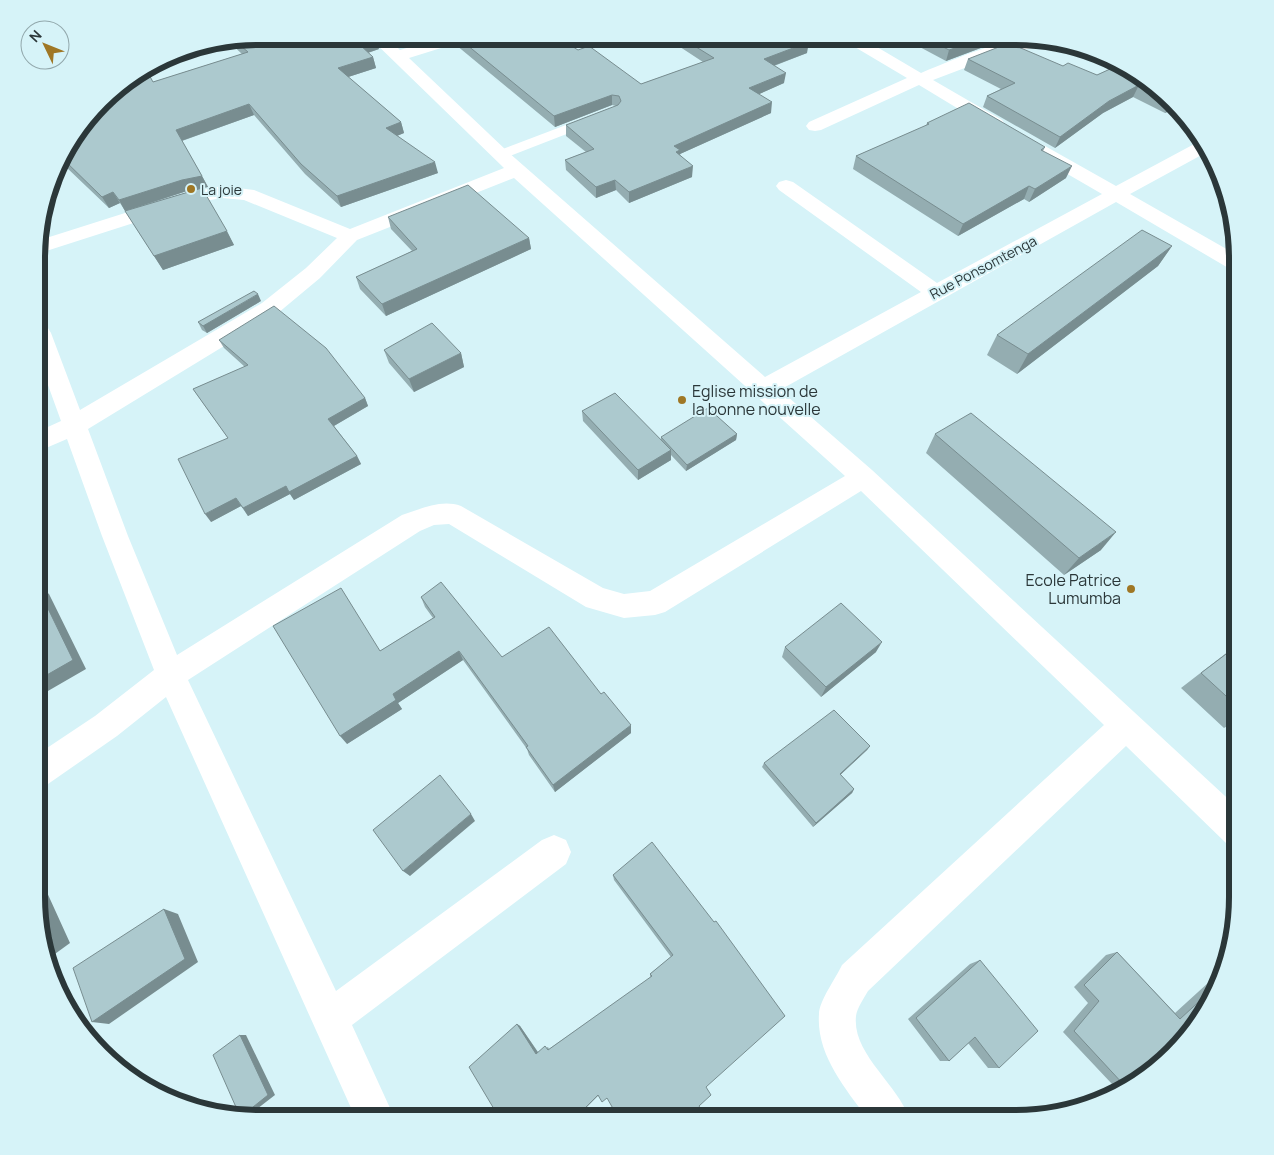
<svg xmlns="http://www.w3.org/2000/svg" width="1274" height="1155" font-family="Manrope,sans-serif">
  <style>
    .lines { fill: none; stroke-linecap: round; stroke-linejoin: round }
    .lane { fill: #fff; fill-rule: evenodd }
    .street { fill: #fff; fill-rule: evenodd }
    .wall { fill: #94adb1; fill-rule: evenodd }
    .shaded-wall { fill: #788d90 }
    .building { fill: #acc9ce; stroke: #788d90 }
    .poi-dot { fill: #9f7725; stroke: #d6f3f8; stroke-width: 2 }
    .labels { text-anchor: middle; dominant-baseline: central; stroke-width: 4; stroke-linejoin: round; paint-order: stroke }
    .far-poi-label { font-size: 14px; fill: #2b3739; stroke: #d6f3f8; text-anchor: start }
    .far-street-label { font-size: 14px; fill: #2b3739; stroke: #d6f3f8 }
    .poi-label { font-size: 16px; fill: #2b3739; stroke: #d6f3f8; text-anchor: start }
    .rim { fill: none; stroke: #2b3739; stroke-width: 6 }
  </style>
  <rect width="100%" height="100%" fill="#d6f3f8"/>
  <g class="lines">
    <path class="lane" d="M595,114L600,115L602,118L600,121L505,158H495L492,155L495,152Z"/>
    <path class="street" d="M368,36H386L400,50L446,36H472L470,39L409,58L507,151L765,377L921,292L779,190L776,186L779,182L786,180L793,182L937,283L1102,194L1033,154L1030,150L1033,146L1039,145L1045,146L1116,186L1198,142L1201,141L1207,152L1130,194L1237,255V271L1230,269L1116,202L780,390L872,470L1238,808V847L1226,843L1126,746L868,991C864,998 857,1008 856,1016C852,1054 898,1084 909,1118H867C845,1088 816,1054 819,1014C819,1001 836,978 842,965L1104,725L861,491L665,612L655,615L624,618L586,607L449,524L434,525L420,531L188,680L336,991L542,840L554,835L566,840L571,852L566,864L352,1025L395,1119H356L166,697L117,736L48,784L37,788L38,754L95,716L154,670L102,536L67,439L39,451V431L61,421L40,363V325L48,328L51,333L80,410L262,303L306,268L337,238L244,200L222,198L199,202L40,253V240L188,193L222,186L254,190L350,229L504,168ZM514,178L845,476L650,591L624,594L603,588L461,506C441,499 421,509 402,515L177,655L128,536L88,429L278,313L320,278L357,240Z
      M841,37H860L921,73C945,63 1010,35 1034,38C1040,38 1047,41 1053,43L1046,46L1007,52L933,80L1002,120L1005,124L1002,128L996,129L990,128L919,85L821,130L815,131L809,130L806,126L809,122L907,78L843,40Z"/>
  </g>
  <path class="wall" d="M258,36L379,49L368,53L373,57L376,68L348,77L401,122L404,133L397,136L438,173L341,207L305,174L254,115L182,141L202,176L208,187L202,188L234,245L163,270L120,203L109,208L65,166L58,167L66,147L153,82L242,54L228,41ZM198,189L142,206L187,191Z
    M388,36H416L396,43Z
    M454,36H556L578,50L641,84L703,62L674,43V37H799L807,53L774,66L784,83L759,94L771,113L680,154L692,177L629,203L616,190L596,198L566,170L565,160L586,152L566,136V125L616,106L612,105L555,127L456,45Z
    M901,37H992L988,39L986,46L946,61Z
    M968,59L1063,66L1097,75L1121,64L1177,107L1165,113L1133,97L1103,113L1055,148L983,107L987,96L1001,89L964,70Z
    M927,123L1045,147L1043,151L1066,178L1029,202L1024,199L958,236L853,169L856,156L926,126Z
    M388,217L529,238L531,249L386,316L360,289L356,277L412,251L391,229Z
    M1172,246L1158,266L1017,374L987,355L997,335Z
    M261,301L207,333L202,330L198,322Z
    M219,340L365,398L368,406L334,426L357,456L361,464L294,500L290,494L248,516L241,506L211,522L228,438L193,389L245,367L224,348Z
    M384,350L461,353L464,367L414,392L389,363Z
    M582,411L661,439V437L737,434L736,440L686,471L671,455V460L638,480L583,421Z
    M935,434L1101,550L1064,575L926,453Z
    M421,597L502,657L631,733L555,792L529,755L527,749L463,660L398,703L402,709L347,744L380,651L433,618L425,607Z
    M1238,644V720L1224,728L1181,688Z
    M785,647L876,652L821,697L782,657Z
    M870,746L867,750L840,775L854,789L852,793L813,827L762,767L764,763Z
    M613,875L714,922L607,1098L598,1096L575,1119H500L517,1024L520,1026L538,1052L548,1047L549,1049L651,978L650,976V974L671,957L614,880Z
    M1117,952L1175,1013L1220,972L1215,995L1162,1064L1101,1102L1095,1103L1112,1084L1063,1032L1088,1003L1074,987L1106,955Z
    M980,960L999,1068H988L968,1043L949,1061H940L908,1019L970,964Z"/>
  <path class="shaded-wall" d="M394,36H416L396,43Z
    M982,37H992L988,39L986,46L946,61L949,50Z
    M376,39L379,49L361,55L359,44Z
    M809,42L807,53L762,70L764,59Z
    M373,57L376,68L342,79L338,68Z
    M786,73L784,83L748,99L749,88Z
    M1139,85L1133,97L1103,113L1055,148L1060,137L1109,101Z
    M612,95V105L555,127L554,116Z
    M772,102L771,113L680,154L679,161L674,146Z
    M1171,103L1177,107L1165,113Z
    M249,104L254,115L181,141L176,130Z
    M401,122L404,133L389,139L386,128Z
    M61,160L65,166L58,167Z
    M435,162L438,173L341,207L337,196Z
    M693,166L692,177L629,203V192Z
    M1072,166L1066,178L1029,202L1035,189Z
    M202,176L208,187L187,191L125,211L119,200L182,180Z
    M615,180L616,190L596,198V187Z
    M1029,186L1024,199L958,236L963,224Z
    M113,192L120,203L109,208L102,197Z
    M227,231L234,245L163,270L154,256Z
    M529,238L531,249L386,316L382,304Z
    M1172,246L1158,266L1017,374L1028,354Z
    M258,294L261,301L207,333L203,326Z
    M461,353L464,367L414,392L409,379Z
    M365,398L368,406L332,427L328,419Z
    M737,434L736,440L686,471L687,465Z
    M671,450V460L638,480V470Z
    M357,456L361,464L294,500L290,494L248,516L243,508L286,486Z
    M236,498L241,506L211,522L205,514Z
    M1116,532L1101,550L1064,575L1079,558Z
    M38,585L49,594L86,669L41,695L38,693Z
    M882,642L876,652L821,697L826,687Z
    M459,651L463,660L398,703L402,709L347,744L340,736L393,694Z
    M631,725V733L555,792L553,785Z
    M870,746L867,750L837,778L840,774Z
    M854,789L852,793L813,827L816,823Z
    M471,814L475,821L410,876L403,871Z
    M37,876L40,877L70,943L48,959L37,903Z
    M164,909L178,914L198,962L109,1024L92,1022Z
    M517,1024L520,1026L539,1054H536Z
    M240,1035H246L275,1095L248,1116L243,1115Z"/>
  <path class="building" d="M258,36H374L376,39L359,44L373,57L338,68L401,122L386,128L435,162L337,196L301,164L249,104L176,130L202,176L182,180L119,200L113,192L102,197L62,158L66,147L112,91L147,71L153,82L248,52L234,40Z
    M456,36H556L578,50L589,46L641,84L714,58L680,37H799L809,42L764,59L786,73L749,88L772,102L674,146L680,150L676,152L693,166L629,192L615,180L596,187L565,160L594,149L566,125L618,105L621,101L619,96L612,95L554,116Z
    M924,37H986L949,50Z
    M1009,43L1063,66L1068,63L1097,75L1121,64L1166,99L1139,85L1109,101L1060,137L987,96L1015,83L968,59Z
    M969,103L1045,147L1041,150L1072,166L1035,189L1029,186L963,224L856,156L929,124L927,123Z
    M468,185L529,238L382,304L356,277L417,249L388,217Z
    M202,188L227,231L154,256L125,211Z
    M1142,230L1172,246L1028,354L997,335Z
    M254,291L258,294L203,326L198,322Z
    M274,306L326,348L365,398L328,419L357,456L289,492L286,486L243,508L236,498L205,514L178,459L228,438L193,389L248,365L219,340Z
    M432,323L461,353L409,379L384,350Z
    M615,393L671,450L638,470L582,411Z
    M708,408L737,434L687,465L661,437Z
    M971,413L1116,532L1079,558L935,434Z
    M441,582L502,657L549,627L601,694L604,692L631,725L553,785L526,747L528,746L459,651L393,694L396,700L340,736L273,626L341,588L380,651L435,617L421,597Z
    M38,588L73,660L38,680Z
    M841,603L882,642L826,687L785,647Z
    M1238,645V707L1201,673Z
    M834,710L870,746L840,774L854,789L816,823L764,763Z
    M440,775L471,814L403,871L373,830Z
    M652,842L714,922L716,921L785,1016L706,1087L711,1095L699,1106L707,1118L619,1119L607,1098L602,1102L598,1095L574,1119H500L469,1067L517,1024L536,1054L545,1046L548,1050L652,976L650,974L673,955L613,875Z
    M37,903L53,939L44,945L37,911Z
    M164,909L185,959L92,1022L73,968Z
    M1117,952L1180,1019L1217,985L1215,995L1162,1064L1119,1091L1124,1085L1074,1031L1099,1001L1084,985Z
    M980,960L1038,1031L999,1068L975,1037L949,1061L916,1018Z
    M240,1035L268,1095L243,1115L239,1114L213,1055Z"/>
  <g class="poi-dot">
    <circle cx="191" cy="189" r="5"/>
    <circle cx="682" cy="400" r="5"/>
    <circle cx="1131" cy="589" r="5"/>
  </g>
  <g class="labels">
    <g class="far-poi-label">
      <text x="201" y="189">La joie</text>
    </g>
    <g class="far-street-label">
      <text transform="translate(983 267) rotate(-28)">Rue Ponsomtenga</text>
    </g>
    <g class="poi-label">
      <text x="692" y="391">Eglise mission de<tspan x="692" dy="18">la bonne nouvelle</tspan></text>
      <text x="1121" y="580" text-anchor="end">Ecole Patrice<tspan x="1121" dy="18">Lumumba</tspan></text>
    </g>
  </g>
  <path d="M0 0H1274V1155H0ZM258 45H1016A213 213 0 0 1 1229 258V897A213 213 0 0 1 1016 1110H258A213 213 0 0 1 45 897V258A213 213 0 0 1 258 45Z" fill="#d6f3f8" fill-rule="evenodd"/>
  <path class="rim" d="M258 45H1016A213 213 0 0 1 1229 258V897A213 213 0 0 1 1016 1110H258A213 213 0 0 1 45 897V258A213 213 0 0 1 258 45Z"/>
  <g transform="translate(45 45) rotate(313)"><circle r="24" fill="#d6f3f8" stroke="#92a8ac"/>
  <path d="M0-4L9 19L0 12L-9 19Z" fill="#9f7725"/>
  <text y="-8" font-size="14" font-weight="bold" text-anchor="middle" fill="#2b3739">N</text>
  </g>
</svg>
